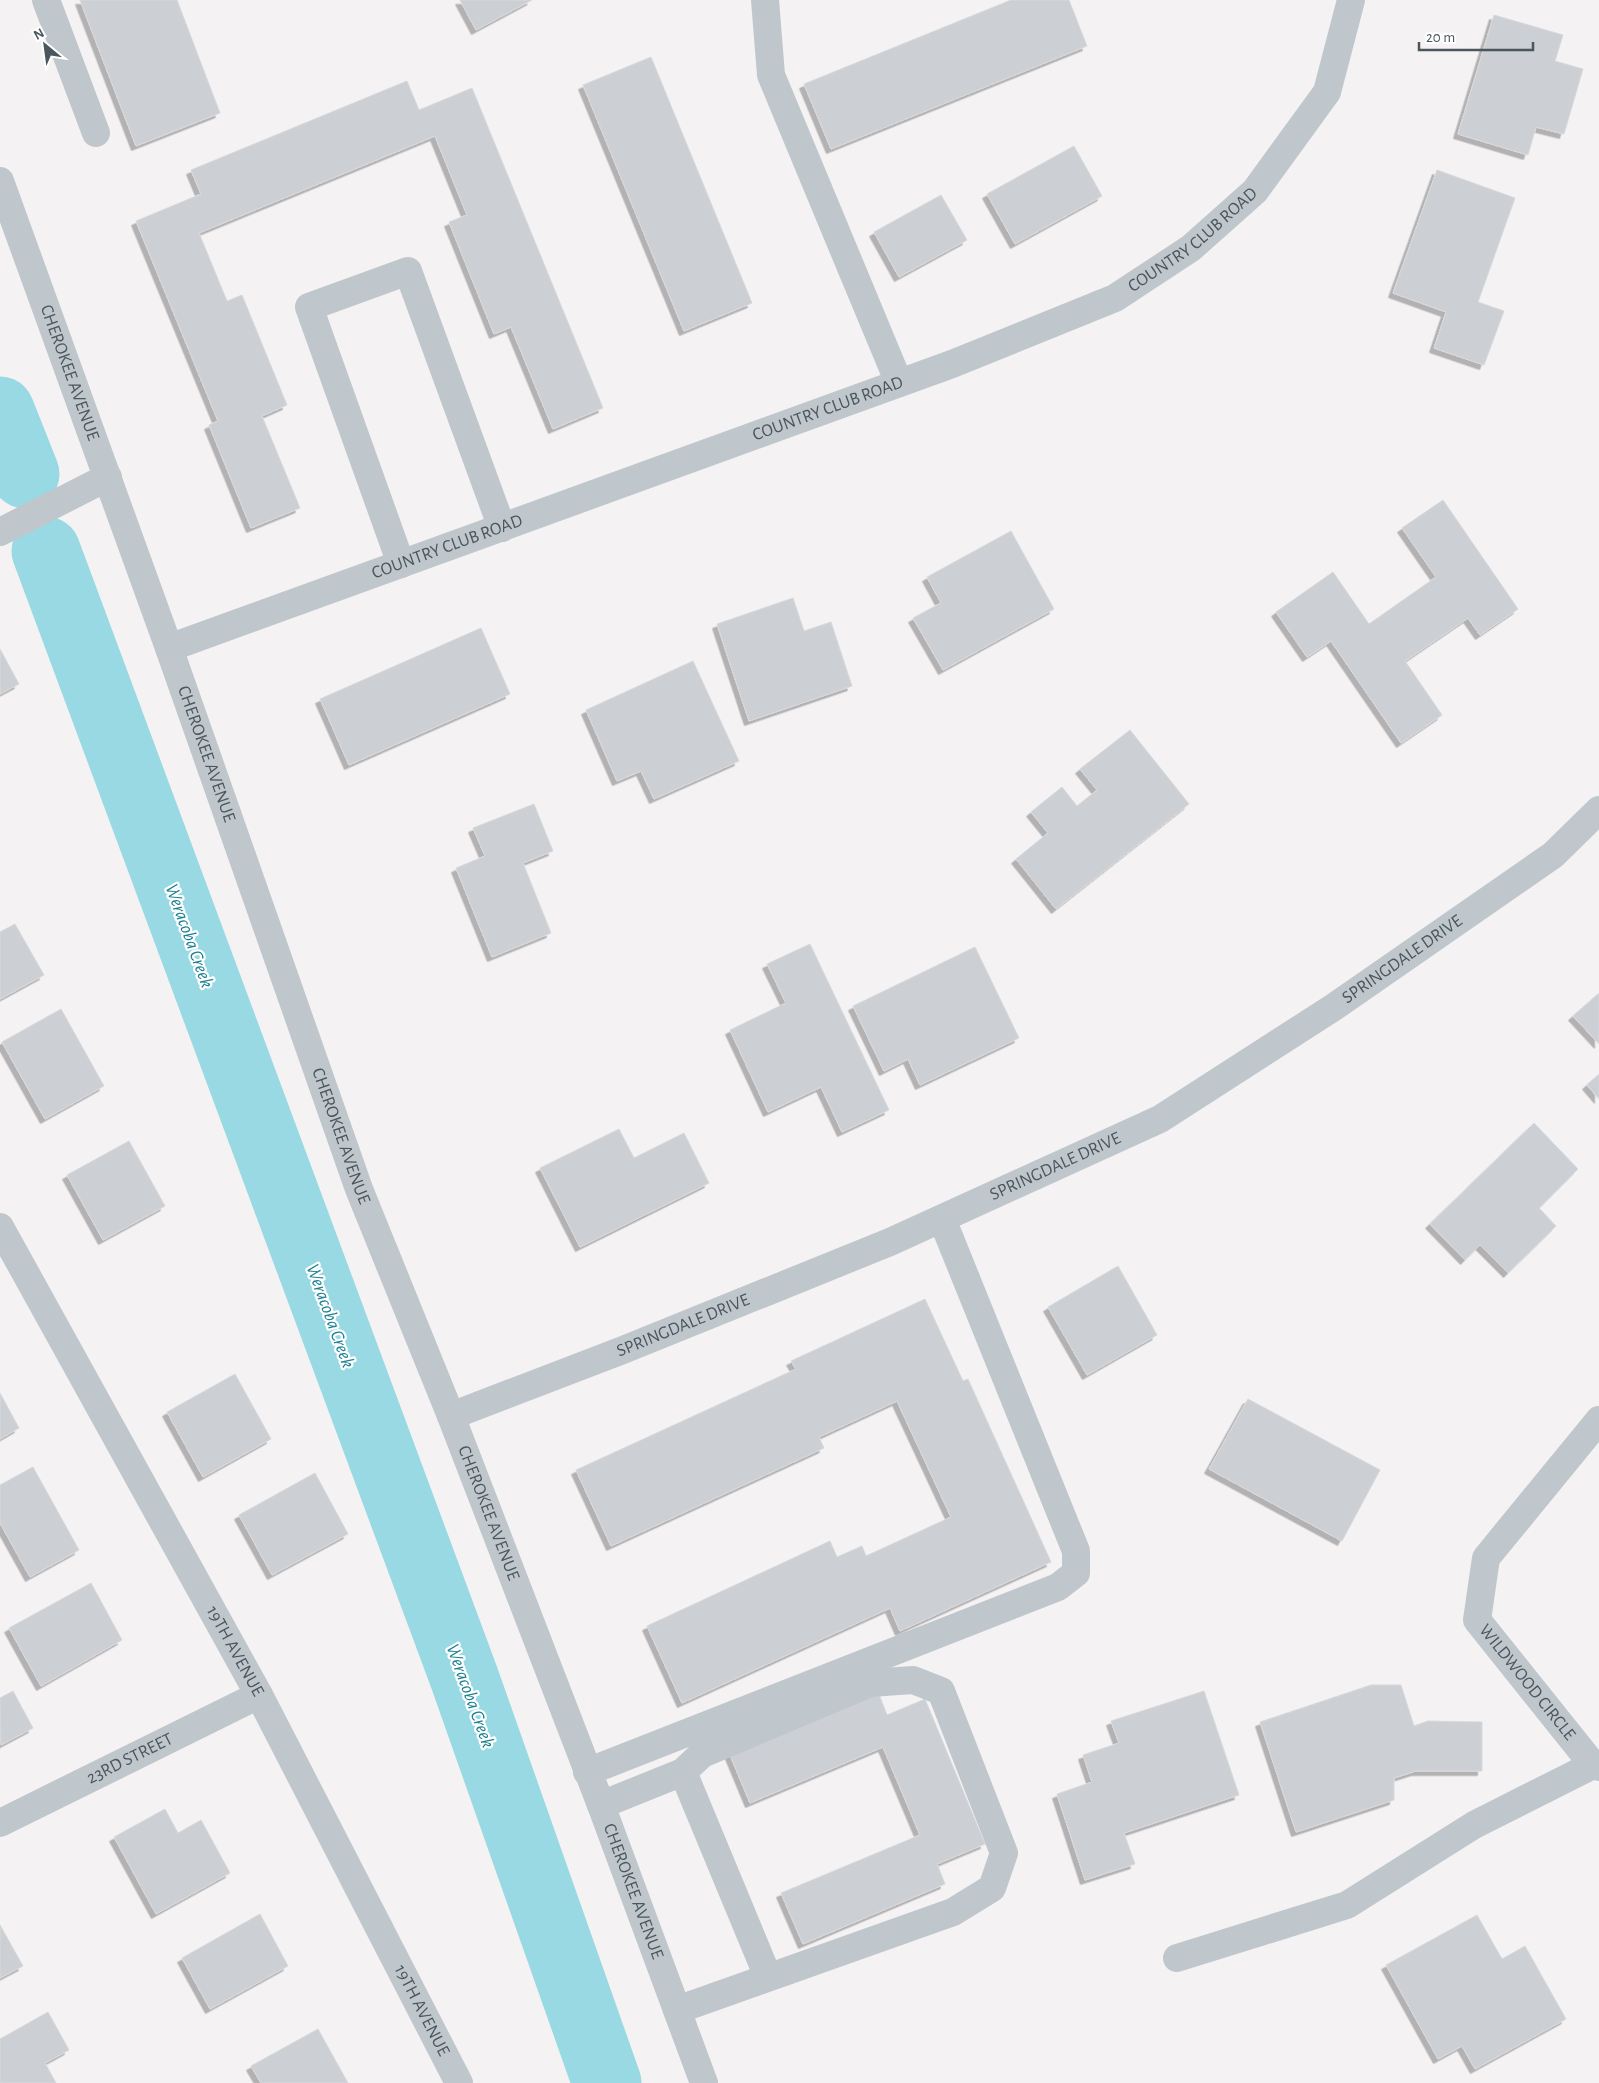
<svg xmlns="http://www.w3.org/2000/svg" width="1599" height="2083" font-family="'Alegreya Sans',sans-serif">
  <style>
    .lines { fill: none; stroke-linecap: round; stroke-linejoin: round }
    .river { stroke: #98d9e3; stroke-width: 69 }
    .building { fill: #cccfd3; stroke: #d7d9dc; filter: url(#shadow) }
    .minor { stroke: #bfc7cc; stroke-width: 28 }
    .labels { text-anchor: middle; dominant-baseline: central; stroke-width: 4.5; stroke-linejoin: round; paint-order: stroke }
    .street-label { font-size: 18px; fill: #4b565d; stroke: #fff }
    .water-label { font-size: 19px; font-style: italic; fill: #1c8191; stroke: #fff }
  </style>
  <defs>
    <filter id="shadow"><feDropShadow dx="-4.5" dy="4.5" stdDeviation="0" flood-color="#0004"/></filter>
  </defs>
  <rect width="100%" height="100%" fill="#f4f2f2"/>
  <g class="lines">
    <path class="river" d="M0,411L25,474
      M46,551L464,1677L607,2083"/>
  </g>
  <path class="building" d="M80,0H177L220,113L136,146Z
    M460,0H532L476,30Z
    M1011,0H1069L1087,46L831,149L804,84Z
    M1494,15L1563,35L1555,61L1583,69L1564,134L1536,127L1528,155L1458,134Z
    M651,57L752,303L684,331L583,85Z
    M407,81L419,110L472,88L603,408L553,429L511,327L494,334L449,222L467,215L435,136L199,233L227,301L242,295L287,405L262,416L300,508L251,528L209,425L218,421L136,221L201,194L191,170Z
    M1074,146L1102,196L1015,244L987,194Z
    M1437,170L1515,198L1478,302L1504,311L1484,365L1434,348L1446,312L1393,293Z
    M941,195L967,240L899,277L874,232Z
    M1443,500L1518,609L1480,635L1468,618L1405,661L1442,715L1401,743L1331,641L1307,657L1276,612L1333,572L1369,624L1436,577L1402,528Z
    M1011,531L1054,609L943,670L913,618L941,603L927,577Z
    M793,598L804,631L831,622L852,686L749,721L717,624Z
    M481,628L510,694L349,765L320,699Z
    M0,649L19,684L0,694Z
    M693,661L739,761L654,799L641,771L617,781L586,710Z
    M1130,730L1189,804L1056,909L1016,859L1048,833L1031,812L1062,787L1077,806L1097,790L1080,769Z
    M534,804L553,851L523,863L551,933L492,957L456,868L485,856L473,828Z
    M15,924L44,975L0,999V932Z
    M810,944L889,1110L842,1132L821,1087L768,1112L730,1030L786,1003L767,964Z
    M975,947L1019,1038L920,1085L908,1059L884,1071L853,1006Z
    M1599,993V1044L1573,1016Z
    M61,1009L104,1086L45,1119L2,1042Z
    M1599,1074V1099L1587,1085Z
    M1534,1123L1578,1169L1539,1208L1556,1226L1508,1273L1480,1245L1465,1260L1430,1224Z
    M619,1129L634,1158L684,1133L709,1183L580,1247L540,1168Z
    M129,1141L165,1206L103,1240L67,1175Z
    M1118,1266L1157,1335L1087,1375L1048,1307Z
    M925,1299L963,1381L968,1379L1051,1562L900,1631L890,1608L682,1703L647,1626L830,1541L837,1557L862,1546L866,1556L951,1517L897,1401L819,1437L824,1448L611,1546L576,1470L796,1369L791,1361Z
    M235,1374L271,1439L203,1477L167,1412Z
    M0,1393L19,1428L0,1439Z
    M1248,1399L1380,1470L1342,1541L1209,1469Z
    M33,1467L79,1550L30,1577L0,1523V1485Z
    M315,1473L348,1534L272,1575L239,1515Z
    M91,1583L122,1640L41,1686L9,1628Z
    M1371,1685H1401L1414,1726L1428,1721L1482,1722V1771H1416L1394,1778V1800L1296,1832L1260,1722Z
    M877,1689L887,1715L925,1699L985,1844L937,1864L945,1884L803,1944L781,1893L920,1835L883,1747L750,1803L728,1750Z
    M13,1691L33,1728L1,1745L0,1698Z
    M1204,1691L1239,1795L1124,1833L1135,1864L1085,1880L1057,1794L1092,1782L1083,1755L1119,1743L1111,1721Z
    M165,1809L178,1833L201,1820L230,1873L156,1914L114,1837Z
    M260,1914L288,1966L210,2009L182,1958Z
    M1477,1915L1502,1959L1525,1946L1566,2019L1475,2069L1462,2046L1438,2059L1386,1965Z
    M0,1925L23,1966L0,1978Z
    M48,2012L69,2050L45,2063L56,2083H0V2039Z
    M318,2029L348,2083H261L251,2066Z"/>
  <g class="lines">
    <g class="minor">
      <path d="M46,0L96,133"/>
      <path d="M765,0L771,75L899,383"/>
      <path id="s1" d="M0,181L169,648L359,1189L451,1416L601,1805L704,2083"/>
      <path d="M0,532L108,477"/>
      <path d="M401,564L309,307L408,271L502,528"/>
      <path id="s2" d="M169,648L952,364L1115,298L1191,248L1255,191L1327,92L1351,0"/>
      <path id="s3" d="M0,1227L259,1695L459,2083"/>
      <path id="s4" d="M451,1416L623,1350L890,1242L1160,1119L1334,1007L1553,855L1599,810"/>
      <path id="s5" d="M1599,1420L1486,1558L1477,1620L1593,1765L1599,1767"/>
      <path d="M587,1772L1058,1587L1076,1573V1551L942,1219"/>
      <path d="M683,1772L768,1977"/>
      <path d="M601,1805L683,1772L702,1754L870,1683L913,1680L941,1691L1004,1853L992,1888L953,1912L677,2010"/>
      <path id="s6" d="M0,1823L259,1695"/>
      <path d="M1177,1958L1347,1905L1474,1825L1593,1765"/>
    </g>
  </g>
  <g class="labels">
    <g class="street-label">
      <text stroke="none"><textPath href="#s2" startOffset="1106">COUNTRY CLUB ROAD</textPath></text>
      <text stroke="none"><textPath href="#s1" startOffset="204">CHEROKEE AVENUE</textPath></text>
      <text stroke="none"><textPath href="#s2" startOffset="701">COUNTRY CLUB ROAD</textPath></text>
      <text stroke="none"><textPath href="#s2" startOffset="296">COUNTRY CLUB ROAD</textPath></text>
      <text stroke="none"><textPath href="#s1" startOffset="609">CHEROKEE AVENUE</textPath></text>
      <text stroke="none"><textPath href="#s4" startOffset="1059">SPRINGDALE DRIVE</textPath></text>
      <text stroke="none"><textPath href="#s1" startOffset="1014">CHEROKEE AVENUE</textPath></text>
      <text stroke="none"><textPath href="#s4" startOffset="654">SPRINGDALE DRIVE</textPath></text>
      <text stroke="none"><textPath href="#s4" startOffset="249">SPRINGDALE DRIVE</textPath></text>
      <text stroke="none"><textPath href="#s1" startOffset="1419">CHEROKEE AVENUE</textPath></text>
      <text stroke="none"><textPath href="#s3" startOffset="485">19TH AVENUE</textPath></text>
      <text stroke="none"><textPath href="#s5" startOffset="321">WILDWOOD CIRCLE</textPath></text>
      <text stroke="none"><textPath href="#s6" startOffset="145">23RD STREET</textPath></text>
      <text stroke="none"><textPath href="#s1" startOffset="1824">CHEROKEE AVENUE</textPath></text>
      <text stroke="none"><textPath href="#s3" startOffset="890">19TH AVENUE</textPath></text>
    </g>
    <g class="water-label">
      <text transform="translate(189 936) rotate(70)">Weracoba Creek</text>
      <text transform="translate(330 1316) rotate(70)">Weracoba Creek</text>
      <text transform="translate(470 1696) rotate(70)">Weracoba Creek</text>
    </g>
  </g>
  <g transform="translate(45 45) rotate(331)" stroke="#ffffff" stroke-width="4" paint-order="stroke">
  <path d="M0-4L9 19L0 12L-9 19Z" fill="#4b565d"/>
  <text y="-8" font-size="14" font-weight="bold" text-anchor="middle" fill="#4b565d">N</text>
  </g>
  <path d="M1419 42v8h114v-8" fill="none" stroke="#4b565d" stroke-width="2.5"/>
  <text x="1426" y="42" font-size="15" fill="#4b565d" stroke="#ffffff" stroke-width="4" paint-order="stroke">20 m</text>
</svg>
